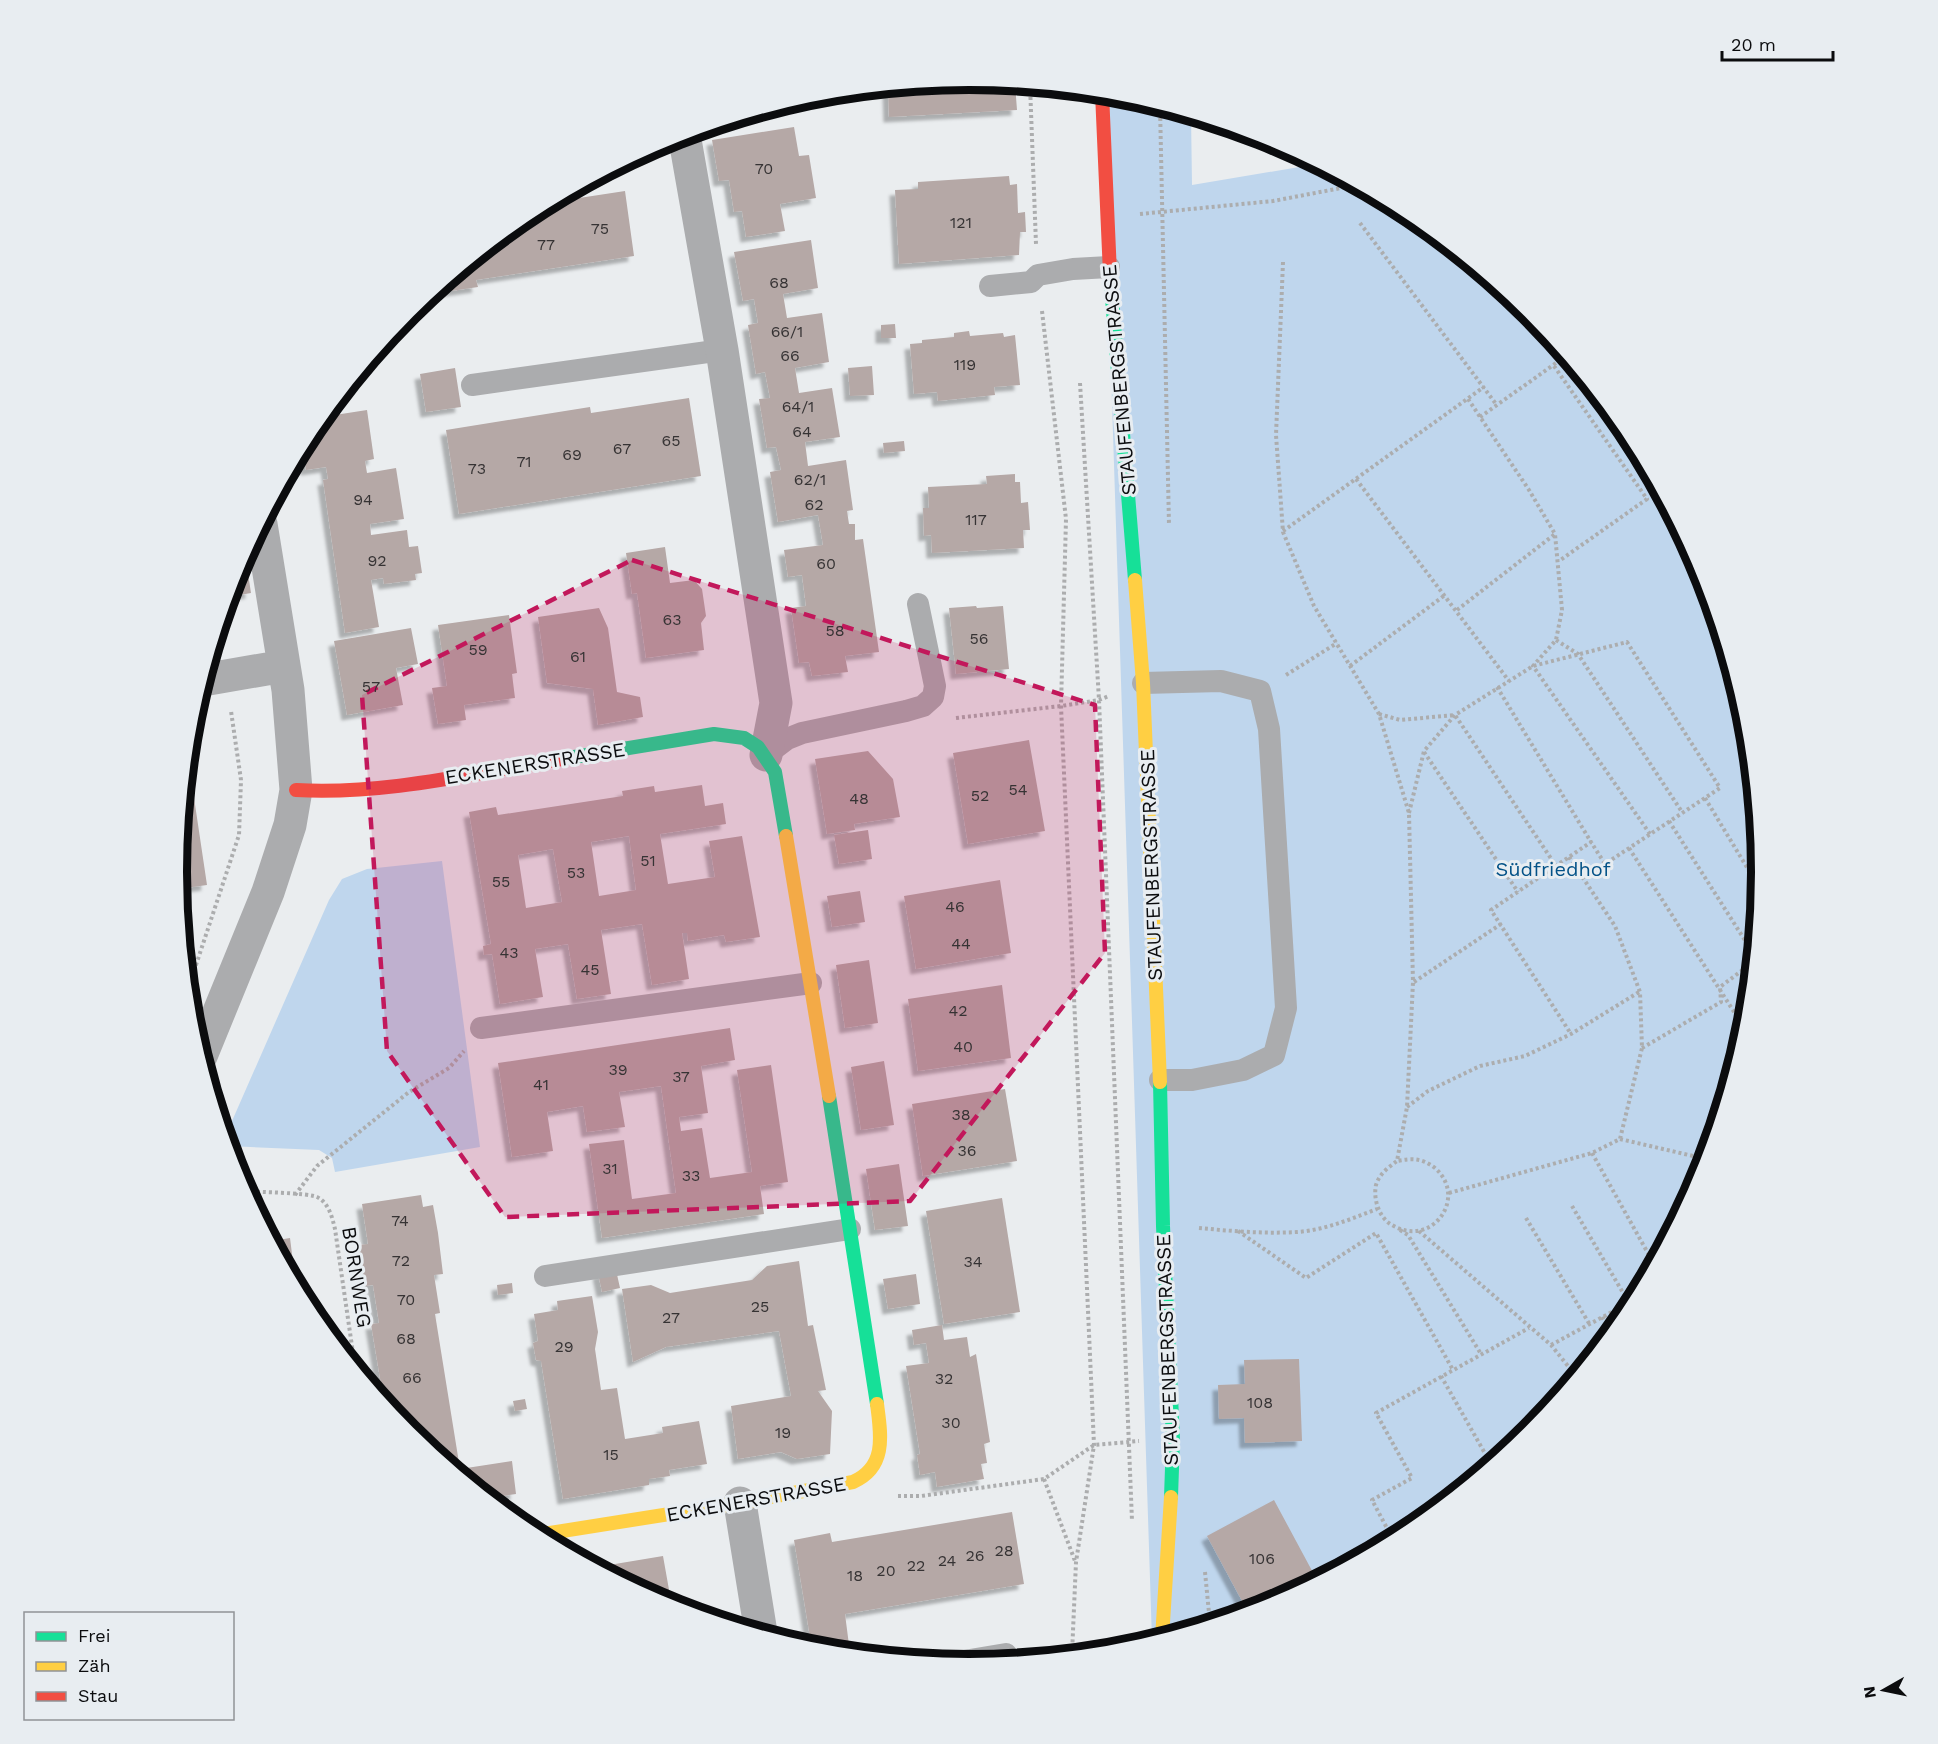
<svg xmlns="http://www.w3.org/2000/svg" width="1938" height="1744" font-family="'Work Sans',sans-serif">
  <style>
    .green { fill: #bfd6ed }
    .building { fill: #b5a8a6; fill-rule: evenodd; filter: url(#shadow) }
    .lines { fill: none; stroke-linecap: round; stroke-linejoin: round }
    .path { stroke: #acadae; stroke-width: 4; stroke-dasharray: 3 3; stroke-linecap: butt }
    .lane { stroke: #abacae; stroke-width: 22 }
    .street { stroke: #abacae; stroke-width: 33 }
    .fast { stroke: #16e098; stroke-width: 14 }
    .slow { stroke: #ffcf43; stroke-width: 14 }
    .jam { stroke: #f24e42; stroke-width: 14 }
    .marked { fill: #c2185b; fill-opacity: 0.2; stroke: #c2185b; stroke-width: 4.5; stroke-dasharray: 12 8; stroke-linejoin: round }
    .labels { text-anchor: middle; dominant-baseline: central; stroke-width: 6; stroke-linejoin: round; paint-order: stroke }
    .number-label { font-size: 16px; fill: #363334 }
    .street-label { font-size: 20px; fill: #0b0c0e; stroke: #e8edf1 }
    .park-label { font-size: 20px; fill: #045287; stroke: #e8edf1 }
    .rim { fill: none; stroke: #0b0c0e; stroke-width: 8 }
  </style>
  <defs>
    <filter id="shadow"><feDropShadow dx="-5.5" dy="5.5" stdDeviation="1.5" flood-color="#0004"/></filter>
  </defs>
  <rect width="100%" height="100%" fill="#eaedef"/>
  <path class="green" d="M1102,93L1124,95L1191,115L1192,185L1317,164L1410,213L1530,312L1628,432L1701,569L1746,718L1761,872L1746,1027L1701,1176L1628,1313L1529,1433L1409,1531L1272,1604L1152,1641Z
    M442,861L480,1147L335,1172L332,1158L319,1150L228,1146L225,1137L329,900L342,879L367,869Z"/>
  <path class="building" d="M969,80L1015,84L1017,110L889,117L888,87Z
    M794,127L799,156L809,155L816,198L780,204L785,231L746,237L742,211L734,212L729,180L719,181L712,140Z
    M1009,176L1010,185L1017,184L1018,213L1025,212L1026,232H1020L1019,255L899,264L895,190L918,189V182Z
    M625,191L634,256L476,280L478,287L430,294L529,213L565,194L566,200Z
    M811,240L818,288L783,294L787,318L822,313L829,362L795,368L799,393L832,388L840,437L805,442L808,466L846,460L853,510L847,511L849,524H855V540L863,539L879,652L845,656L848,672L812,676L809,662L799,663L791,608L806,606L802,575L788,577L784,550L823,545L818,515L778,522L770,472L781,470L776,447L767,448L759,399L770,398L765,372L756,374L748,325L758,323L754,299L743,301L734,252Z
    M895,324L896,338H881V325Z
    M969,331L970,336L1003,333L1004,337L1015,335L1020,385L994,387L995,395L938,401L937,392L914,394L910,344L922,343V340L954,337V333Z
    M872,366L874,395L850,396L848,368Z
    M455,368L461,407L426,412L420,374Z
    M689,398L701,476L459,514L446,430L590,407L591,413Z
    M367,410L374,459L365,461L367,473L396,468L404,519L370,524L371,535L407,530L409,547L418,546L422,573L415,574L416,580L384,584L383,578L371,580L379,627L345,633L323,480L328,479L326,467L306,470L302,446L310,431L322,417Z
    M904,441L905,451L884,453L883,443Z
    M1015,474V482H1020L1021,503L1028,502L1030,530H1023L1024,548L932,553L931,535L924,536L923,508H929L928,487L987,484L986,476Z
    M665,547L670,583L694,580L702,589L706,616L701,623L704,650L646,658L637,593L632,594L626,553Z
    M245,554L251,593L228,597L237,568Z
    M976,606L977,608L1003,606L1009,669L956,674L949,608Z
    M599,608L608,628L617,692L640,697L643,717L598,725L593,689L547,683L538,617Z
    M509,615L517,673L512,674L515,698L464,705L466,720L438,724L432,688L447,686L438,625Z
    M411,628L418,664L396,668L403,705L347,715L334,641Z
    M190,734L196,763L189,764L207,885L178,889L177,872Z
    M1029,740L1045,831L968,844L953,753Z
    M868,751L893,779L900,817L854,824L855,830L827,834L815,759Z
    M702,785L705,806L723,803L726,824L660,834L668,884L715,877L709,841L742,836L760,937L726,942L724,935L688,941L687,933H682L689,979L652,985L642,924L601,930L611,994L577,999L568,944L535,949L543,997L500,1004L492,954L484,955L483,946L491,944L469,812L496,807L498,815L623,796L622,791L654,786L655,792ZM629,836L636,890L599,896L591,842ZM553,849L562,902L526,908L518,855Z
    M868,830L872,859L839,864L834,835Z
    M1000,880L1011,953L916,969L904,896Z
    M860,891L865,922L832,927L827,896Z
    M869,960L878,1023L845,1028L836,965Z
    M1002,985L1011,1058L918,1071L908,999Z
    M730,1028L735,1060L701,1066L708,1113L679,1117L681,1131L702,1128L710,1178L752,1172L737,1070L771,1065L788,1182L760,1186L764,1214L602,1238L589,1144L624,1140L632,1199L676,1193L661,1086L619,1092L625,1127L587,1132L583,1106L547,1112L553,1151L512,1157L498,1063Z
    M884,1061L894,1125L861,1130L851,1067Z
    M1005,1089L1017,1161L923,1176L912,1104Z
    M899,1164L908,1226L875,1230L866,1169Z
    M421,1195L423,1207L433,1205L438,1233L443,1274L434,1275L440,1313L435,1314L460,1469L512,1461L516,1494L489,1498L408,1432L384,1402L371,1324L379,1323L373,1285L365,1286L358,1245L368,1244L362,1204Z
    M1002,1198L1020,1312L944,1324L926,1211Z
    M290,1238L296,1286L272,1241Z
    M799,1261L808,1326L813,1325L826,1390L818,1391L832,1411L830,1454L797,1459L781,1452L738,1459L731,1406L791,1396L779,1331L666,1347L633,1362L622,1289L651,1285L670,1293L752,1280L767,1266Z
    M616,1270L620,1288L602,1292L598,1273Z
    M916,1274L920,1304L888,1309L883,1279Z
    M512,1283L513,1293L498,1295L497,1285Z
    M592,1296L598,1332L595,1349L601,1390L617,1388L625,1439L663,1433L662,1427L699,1421L707,1464L669,1470L670,1476L649,1479V1485L563,1499L541,1361L536,1360L533,1343L538,1341L534,1314L558,1310L557,1301Z
    M942,1325L944,1340L967,1337L970,1357L976,1354L990,1442L984,1444L987,1463L981,1464L984,1479L937,1487L935,1472L920,1475L917,1455L920,1454L906,1366L929,1363L926,1343L914,1345L912,1330Z
    M1299,1359L1302,1441L1245,1443L1244,1418L1219,1419L1218,1385L1245,1384L1244,1360Z
    M525,1399L527,1409L515,1411L513,1401Z
    M1274,1500L1317,1580L1272,1604L1248,1612L1207,1536Z
    M1012,1512L1024,1584L845,1614L849,1645L820,1650L812,1649L794,1540L830,1533L832,1542Z
    M663,1556L671,1601L662,1602L597,1567Z"/>
  <g class="lines">
    <path class="path" d="M1030,85L1036,244
      M1160,106L1169,525
      M1140,214L1273,201L1357,185
      M1360,223L1496,404
      M1283,262L1276,435L1283,532L1314,606L1379,714L1409,813L1413,982L1407,1107L1397,1161C1389,1167 1379,1174 1376,1185C1373,1199 1379,1218 1392,1225C1431,1249 1469,1198 1435,1168C1422,1158 1412,1158 1397,1161
      M1042,311L1066,519L1061,706L1094,1445L1076,1562L1072,1654
      M1554,366L1647,499L1559,561
      M1080,383L1099,700L1132,1521
      M1468,399L1529,490L1555,534L1562,610L1556,640L1533,666L1650,834
      M1480,417L1566,356
      M1356,479L1509,681
      M1283,531L1484,387
      M1457,610L1555,534
      M218,630L220,641
      M1556,640L1578,654L1682,812
      M1350,666L1445,595
      M1286,675L1337,643
      M1497,687L1591,842
      M1379,714L1400,720L1455,715L1556,866
      M956,718L1061,706L1099,700L1109,696
      M1424,752L1518,892
      M1705,798L1760,889
      M1409,813L1424,751L1455,715L1533,666L1627,642L1720,788L1605,864L1591,842L1491,910L1571,1034
      M1669,821L1753,953
      M1629,848L1745,1029
      M194,971L239,835L241,780L231,711
      M1414,982L1501,924
      M1642,1048L1721,1002L1720,987L1752,963
      M1407,1107L1428,1091L1480,1066L1525,1056L1571,1034L1639,992
      M1620,1139L1706,1159
      M1592,1153L1654,1264
      M245,1191C258,1192 309,1193 317,1197C329,1203 332,1217 335,1229L355,1367
      M1449,1193L1592,1153L1620,1139L1642,1048L1640,992L1615,926L1569,857
      M295,1195L317,1166L409,1092L449,1068L464,1051
      M1572,1206L1629,1303
      M1526,1218L1590,1325
      M1199,1228C1231,1231 1264,1234 1297,1232C1325,1230 1351,1219 1377,1209
      M1400,1230L1408,1235L1481,1354
      M1238,1231L1306,1278L1376,1233L1453,1370
      M1419,1231L1551,1345L1576,1376
      M1602,1317L1611,1332
      M1551,1345L1634,1300
      M1441,1376L1491,1464
      M1044,1479L1075,1561
      M898,1496H921L1044,1479L1094,1445L1139,1441
      M1389,1532L1372,1500L1412,1478L1376,1413L1529,1328
      M1205,1572L1210,1623
      M1124,1649V1639"/>
    <path class="lane" d="M990,286L1031,282L1038,275L1073,269L1109,267
      M472,385L722,350
      M1143,683L1221,681L1260,691L1269,729L1286,1008L1274,1055L1243,1070L1192,1080H1160
      M766,755L787,739L802,733L906,711L923,706L933,697L935,686L918,604
      M481,1028L811,983
      M545,1276L850,1229
      M952,1663L1006,1654"/>
    <path class="street" d="M684,134L722,350L776,703L766,755
      M203,680L284,666
      M201,1056L268,892L290,825L296,790L288,690L261,524
      M740,1503L761,1633"/>
    <path class="fast" d="M1110,274L1135,580
      M562,759L714,734L744,738L758,747L775,772L786,836
      M1160,1082L1163,1226L1173,1439L1171,1497
      M829,1096L877,1404"/>
    <path class="slow" d="M1135,580L1143,683L1160,1082
      M786,836L829,1096
      M537,1535L733,1504L853,1482C887,1467 881,1435 877,1404
      M1162,1638L1171,1497"/>
    <path class="jam" d="M1102,93L1110,274
      M296,790C385,795 474,773 562,759"/>
  </g>
  <path class="marked" d="M632,560L1095,705L1105,953L910,1201L505,1217L387,1051L362,695Z"/>
  <g class="labels">
    <g class="number-label">
      <text x="764" y="168">70</text>
      <text x="961" y="222">121</text>
      <text x="600" y="228">75</text>
      <text x="546" y="244">77</text>
      <text x="779" y="282">68</text>
      <text x="787" y="331">66/1</text>
      <text x="790" y="355">66</text>
      <text x="965" y="364">119</text>
      <text x="798" y="406">64/1</text>
      <text x="802" y="431">64</text>
      <text x="671" y="440">65</text>
      <text x="622" y="448">67</text>
      <text x="572" y="454">69</text>
      <text x="524" y="461">71</text>
      <text x="477" y="468">73</text>
      <text x="810" y="479">62/1</text>
      <text x="363" y="499">94</text>
      <text x="814" y="504">62</text>
      <text x="976" y="519">117</text>
      <text x="377" y="560">92</text>
      <text x="826" y="563">60</text>
      <text x="672" y="619">63</text>
      <text x="835" y="630">58</text>
      <text x="979" y="638">56</text>
      <text x="478" y="649">59</text>
      <text x="578" y="656">61</text>
      <text x="371" y="686">57</text>
      <text x="1018" y="789">54</text>
      <text x="980" y="795">52</text>
      <text x="859" y="798">48</text>
      <text x="648" y="860">51</text>
      <text x="576" y="872">53</text>
      <text x="501" y="881">55</text>
      <text x="955" y="906">46</text>
      <text x="961" y="943">44</text>
      <text x="509" y="952">43</text>
      <text x="590" y="969">45</text>
      <text x="958" y="1010">42</text>
      <text x="963" y="1046">40</text>
      <text x="618" y="1069">39</text>
      <text x="681" y="1076">37</text>
      <text x="541" y="1084">41</text>
      <text x="961" y="1114">38</text>
      <text x="967" y="1150">36</text>
      <text x="610" y="1168">31</text>
      <text x="691" y="1175">33</text>
      <text x="400" y="1220">74</text>
      <text x="401" y="1260">72</text>
      <text x="973" y="1261">34</text>
      <text x="406" y="1299">70</text>
      <text x="760" y="1306">25</text>
      <text x="671" y="1317">27</text>
      <text x="406" y="1338">68</text>
      <text x="564" y="1346">29</text>
      <text x="412" y="1377">66</text>
      <text x="944" y="1378">32</text>
      <text x="1260" y="1402">108</text>
      <text x="951" y="1422">30</text>
      <text x="783" y="1432">19</text>
      <text x="611" y="1454">15</text>
      <text x="1004" y="1550">28</text>
      <text x="975" y="1555">26</text>
      <text x="1262" y="1558">106</text>
      <text x="947" y="1560">24</text>
      <text x="916" y="1565">22</text>
      <text x="886" y="1570">20</text>
      <text x="855" y="1575">18</text>
    </g>
    <g class="street-label">
      <text transform="translate(1119 380) rotate(-95)">STAUFENBERGSTRASSE</text>
      <text transform="translate(535 763) rotate(-9)">ECKENERSTRASSE</text>
      <text transform="translate(1151 865) rotate(-92)">STAUFENBERGSTRASSE</text>
      <text transform="translate(357 1277) rotate(81)">BORNWEG</text>
      <text transform="translate(1167 1350) rotate(-92)">STAUFENBERGSTRASSE</text>
      <text transform="translate(756 1499) rotate(-10)">ECKENERSTRASSE</text>
    </g>
    <g class="park-label">
      <text x="1553" y="869">Südfriedhof</text>
    </g>
  </g>
  <path d="M0 0H1938V1744H0ZM187 872a782 782 0 1 1 1564 0a782 782 0 1 1-1564 0Z" fill="#e8edf1" fill-rule="evenodd"/>
  <path class="rim" d="M187 872a782 782 0 1 1 1564 0a782 782 0 1 1-1564 0Z"/>
  <rect x="24" y="1612" width="210" height="108" fill="#e8edf1" stroke="#909396" stroke-width="1.5"/>
  <rect x="36" y="1632" width="30" height="9" fill="#16e098" stroke="#909396" stroke-width="1.5"/>
  <text x="78" y="1642" font-size="18" fill="#0b0c0e">Frei</text>
  <rect x="36" y="1662" width="30" height="9" fill="#ffcf43" stroke="#909396" stroke-width="1.5"/>
  <text x="78" y="1672" font-size="18" fill="#0b0c0e">Zäh</text>
  <rect x="36" y="1692" width="30" height="9" fill="#f24e42" stroke="#909396" stroke-width="1.5"/>
  <text x="78" y="1702" font-size="18" fill="#0b0c0e">Stau</text>
  <g transform="translate(1884 1690) rotate(261)" stroke="#e8edf1" stroke-width="4.5" paint-order="stroke">
  <path d="M0-4.5L10 22L0 15L-10 22Z" fill="#0b0c0e"/>
  <text y="-9" font-size="16" font-weight="bold" text-anchor="middle" fill="#0b0c0e">N</text>
  </g>
  <path d="M1722 51v9h111v-9" fill="none" stroke="#0b0c0e" stroke-width="3"/>
  <text x="1731" y="51" font-size="18" fill="#0b0c0e" stroke="#e8edf1" stroke-width="4.5" paint-order="stroke">20 m</text>
</svg>
